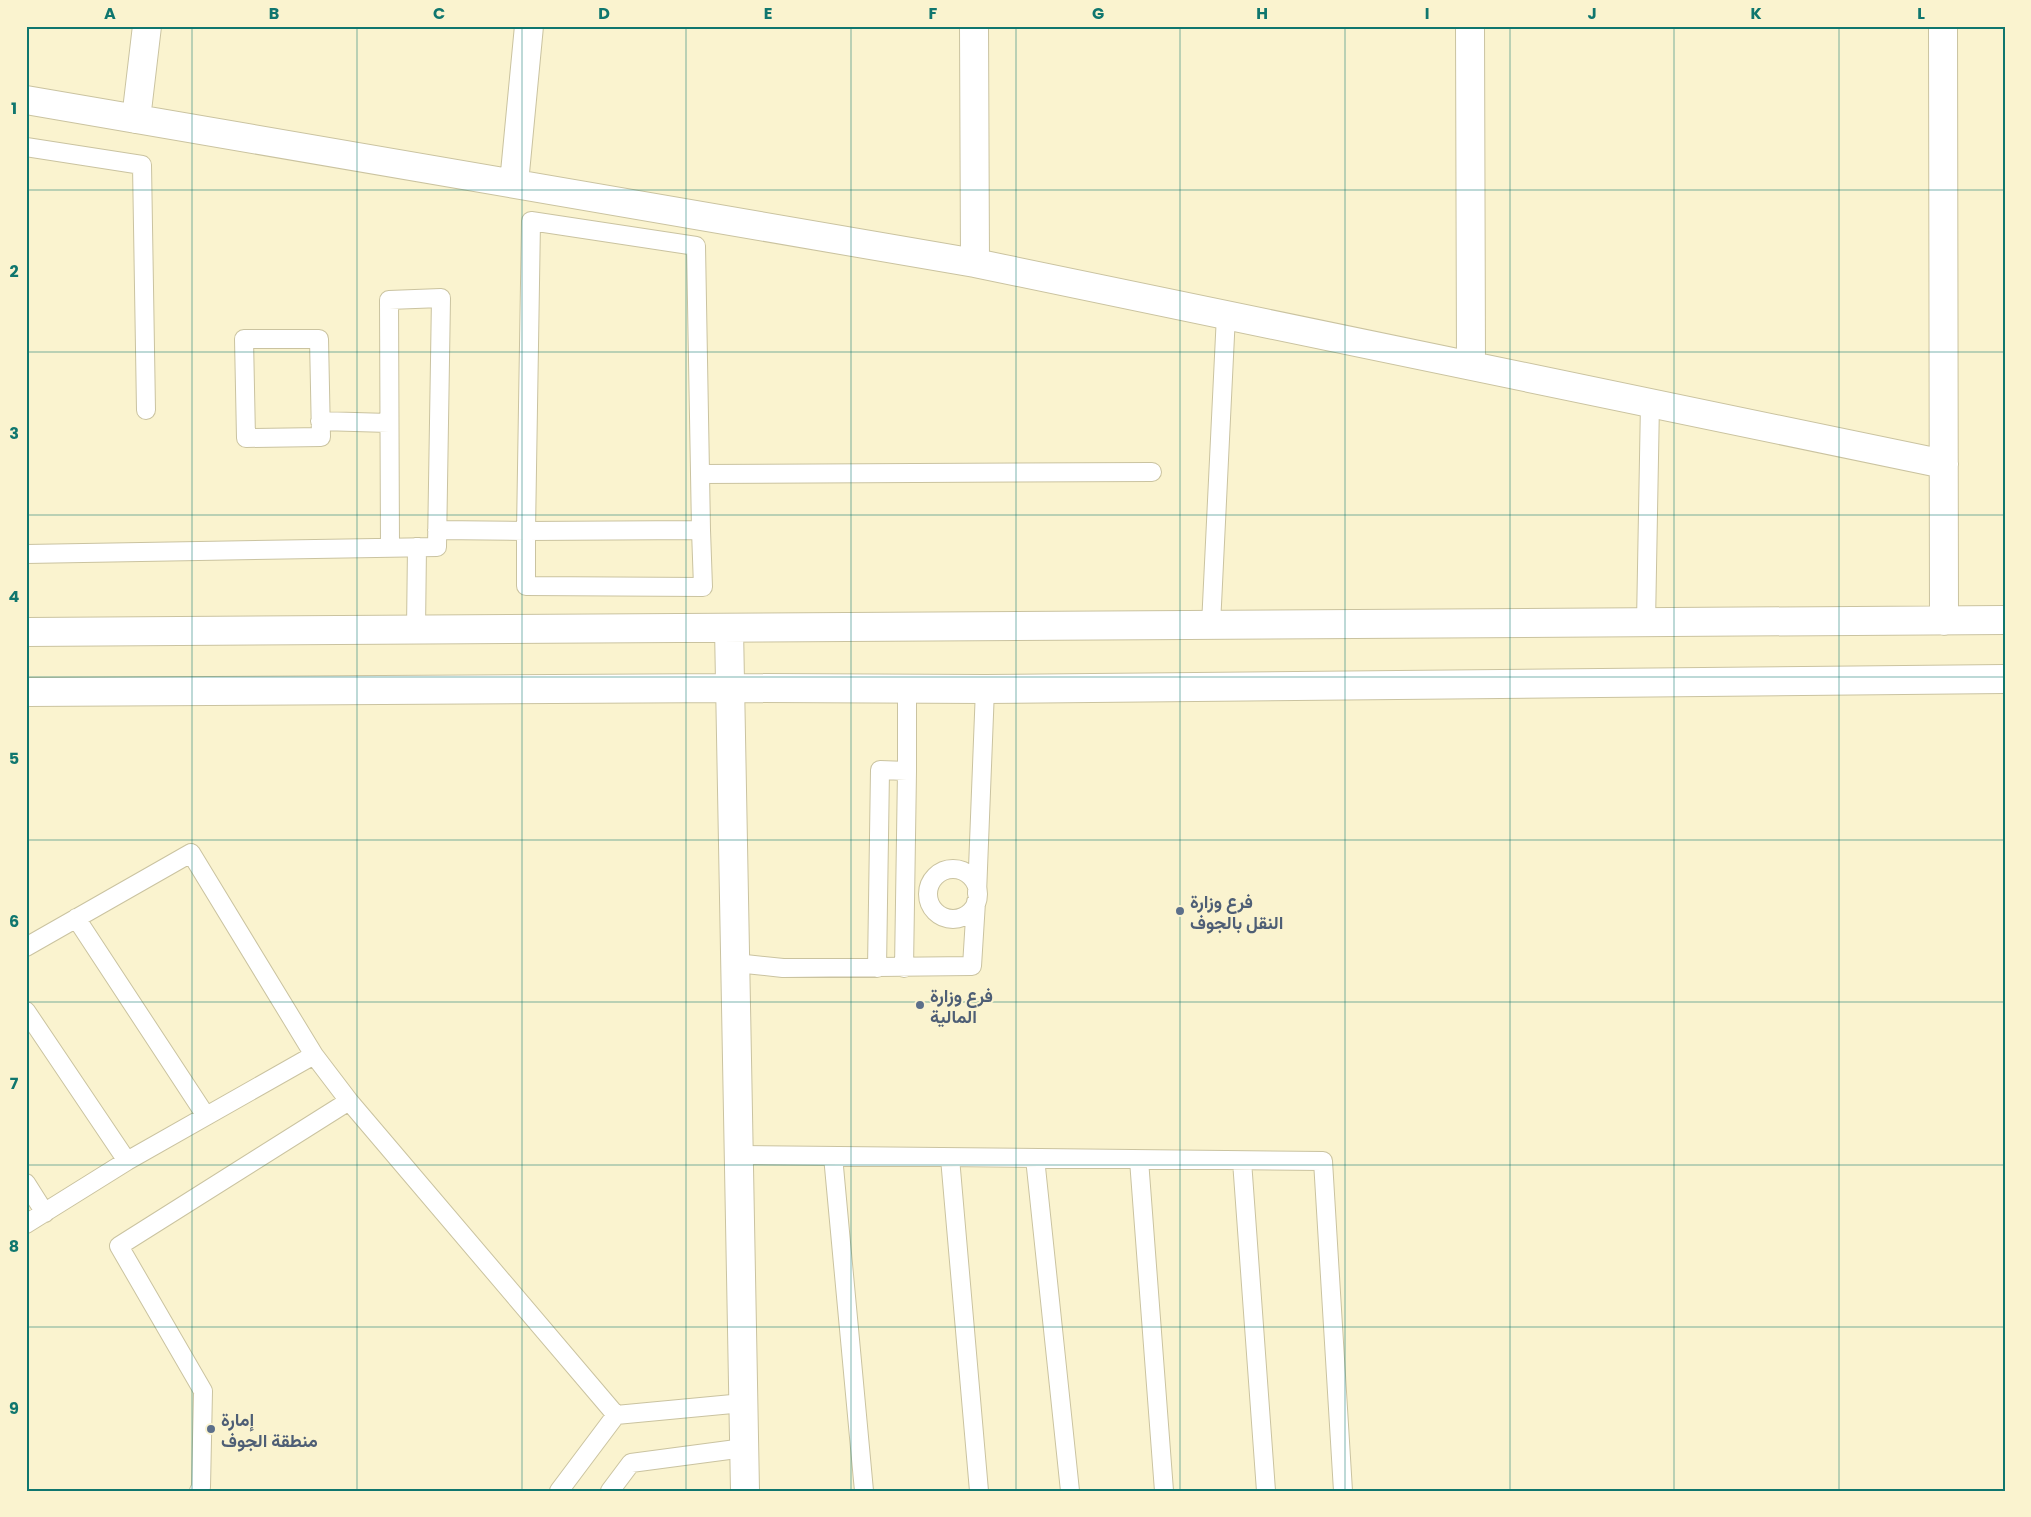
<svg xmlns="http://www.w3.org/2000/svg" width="2031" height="1517" font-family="Poppins,Vazirmatn,sans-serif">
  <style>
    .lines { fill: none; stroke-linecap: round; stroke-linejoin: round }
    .service-casing { stroke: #cac3a0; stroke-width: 20 }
    .minor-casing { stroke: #cac3a0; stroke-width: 30 }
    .service { stroke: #fff; stroke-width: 18 }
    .minor { stroke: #fff; stroke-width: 28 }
    .grid { fill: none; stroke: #0f766e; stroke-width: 1; stroke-opacity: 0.55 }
    .service-dot { fill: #5c6f8a; stroke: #faf3cf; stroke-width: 2 }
    .labels { text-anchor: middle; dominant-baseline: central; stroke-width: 4; stroke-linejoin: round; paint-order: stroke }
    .service-label { font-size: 18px; font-weight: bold; fill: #4e5e75; stroke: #faf3cf; text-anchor: start }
    .neatline { fill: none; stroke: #0f766e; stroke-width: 2 }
    .grid-label { font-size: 16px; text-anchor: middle; font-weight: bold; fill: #0f766e }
  </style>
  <rect width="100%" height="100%" fill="#faf3cf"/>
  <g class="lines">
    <defs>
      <path id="service" d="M26,147L142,165L146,410
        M244,339H319L321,437L246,438Z
        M320,421L389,423
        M700,474L1152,472
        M437,530L526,531L531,221L696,246L701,530L526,531V586L703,587L701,530
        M26,554L437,547L441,298L389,300L390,547
        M1646,623L1650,403
        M1211,625L1226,315
        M416,629L417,547
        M928 894a25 25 0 1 1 50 0a25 25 0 1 1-50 0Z
        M977,894L985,689
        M76,918L206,1116
        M26,947L191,853L314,1055L127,1161L26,1224
        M736,963L783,968L972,966L976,902
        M877,968L880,770L907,771V688
        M904,968L907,771
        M26,1011L127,1161
        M314,1055L349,1101
        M739,1155L1323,1161L1343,1491
        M833,1156L864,1491
        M950,1158L979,1491
        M1035,1158L1070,1491
        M1139,1160L1164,1491
        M1242,1161L1266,1491
        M26,1183L45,1213
        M199,1491L201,1487L203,1391L119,1246L349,1101L616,1415L743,1403
        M559,1491L616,1415
        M610,1491L631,1463L744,1448"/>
      <path id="minor" d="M974,26L975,263
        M1470,26L1471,365
        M1943,26L1944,621
        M26,100L975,263L1944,464
        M136,119L147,26
        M514,183L529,26
        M729,628L745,1491
        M26,632L2005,620
        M26,692L731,688L985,689L2005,679"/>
    </defs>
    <use href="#service" class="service-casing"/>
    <use href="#minor" class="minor-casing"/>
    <use href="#service" class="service"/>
    <use href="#minor" class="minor"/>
  </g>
  <path class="grid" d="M192,26V1491M357,26V1491M522,26V1491M686,26V1491M851,26V1491M1016,26V1491M1180,26V1491M1345,26V1491M1510,26V1491M1674,26V1491M1839,26V1491M26,190H2005M26,352H2005M26,515H2005M26,677H2005M26,840H2005M26,1002H2005M26,1165H2005M26,1327H2005"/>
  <g class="service-dot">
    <circle cx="1180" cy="911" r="5"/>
    <circle cx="920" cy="1005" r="5"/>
    <circle cx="211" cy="1429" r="5"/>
  </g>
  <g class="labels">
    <g class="service-label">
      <text x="1190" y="901">فرع وزارة<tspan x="1190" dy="21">النقل بالجوف</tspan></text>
      <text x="930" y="995">فرع وزارة<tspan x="930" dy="21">المالية</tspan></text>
      <text x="221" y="1419">إمارة<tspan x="221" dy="21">منطقة الجوف</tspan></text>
    </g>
  </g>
  <rect width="2031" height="1517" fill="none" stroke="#faf3cf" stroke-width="55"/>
  <rect x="28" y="28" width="1976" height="1462" class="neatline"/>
  <g class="grid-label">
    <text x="110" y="19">A</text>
    <text x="274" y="19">B</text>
    <text x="439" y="19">C</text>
    <text x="604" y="19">D</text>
    <text x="768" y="19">E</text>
    <text x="933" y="19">F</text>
    <text x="1098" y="19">G</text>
    <text x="1262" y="19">H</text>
    <text x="1427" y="19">I</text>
    <text x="1592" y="19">J</text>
    <text x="1756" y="19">K</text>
    <text x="1921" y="19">L</text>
    <text x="14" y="114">1</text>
    <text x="14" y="277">2</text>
    <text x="14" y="439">3</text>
    <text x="14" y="602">4</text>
    <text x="14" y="764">5</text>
    <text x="14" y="927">6</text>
    <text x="14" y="1089">7</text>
    <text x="14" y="1252">8</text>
    <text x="14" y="1414">9</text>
  </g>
</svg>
